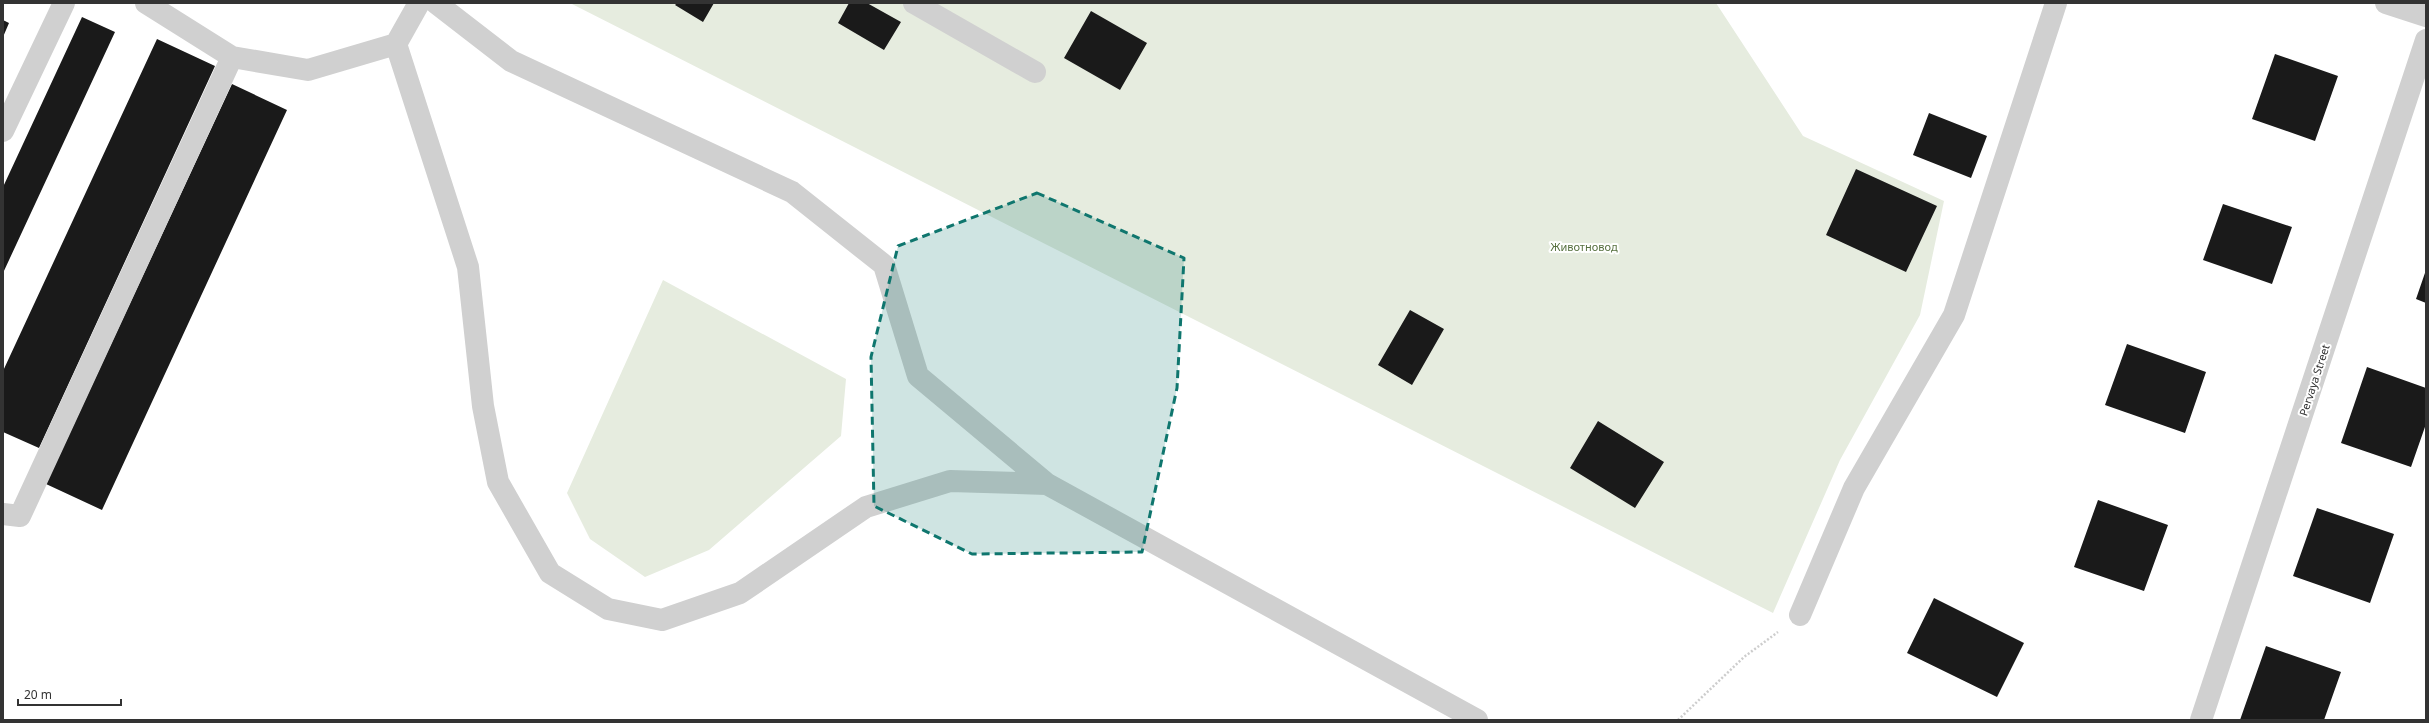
<svg xmlns="http://www.w3.org/2000/svg" width="2429" height="723" font-family="'Noto Sans',sans-serif">
  <style>
    .green { fill: #e6ecdf }
    .building { fill: #1a1a1a }
    .lines { fill: none; stroke-linecap: round; stroke-linejoin: round }
    .path { stroke: #cdcdcd; stroke-width: 2.5; stroke-dasharray: 2 2; stroke-linecap: butt }
    .minor { stroke: #d0d0d0; stroke-width: 22 }
    .marked { fill: #0f766e; fill-opacity: 0.2; stroke: #0f766e; stroke-width: 3; stroke-dasharray: 8 5; stroke-linejoin: round }
    .labels { text-anchor: middle; dominant-baseline: central; stroke-width: 4; stroke-linejoin: round; paint-order: stroke }
    .park-label { font-size: 11px; fill: #56703f; stroke: #fff }
    .street-label { font-size: 11px; fill: #333; stroke: #fff }
  </style>
  <rect width="100%" height="100%" fill="#fff"/>
  <path class="green" d="M570,3H1716L1803,136L1944,201L1920,315L1840,460L1773,613Z
    M663,280L846,379L841,436L709,550L645,577L590,539L567,493Z"/>
  <path class="building" d="M677,3H714L703,22L675,5Z
    M849,3H867L901,22L884,50L838,23Z
    M1091,11L1147,43L1120,90L1064,58Z
    M82,17L115,32L3,273V187Z
    M3,20L9,23L3,37Z
    M157,39L215,66L39,448L3,432V371Z
    M2275,54L2338,76L2315,141L2252,119Z
    M232,84L287,110L102,510L46,484Z
    M1929,113L1987,136L1971,178L1913,155Z
    M1856,169L1937,206L1906,272L1826,235Z
    M2223,204L2292,227L2272,284L2203,260Z
    M2426,270V303L2416,299Z
    M1410,310L1444,329L1412,385L1378,365Z
    M2127,344L2206,372L2185,433L2105,405Z
    M2367,367L2426,388V424L2411,467L2341,443Z
    M1598,421L1664,462L1635,508L1570,468Z
    M2098,500L2168,525L2144,591L2074,567Z
    M2317,508L2394,534L2370,603L2293,576Z
    M1934,598L2024,643L1997,697L1907,653Z
    M2266,646L2341,672L2324,720H2240Z"/>
  <g class="lines">
    <path class="path" d="M1678,720L1744,657L1778,632"/>
    <path class="minor" d="M146,3L232,57
      M436,3L511,61L792,192L884,265L918,376L1047,484L1477,720
      M914,3L1035,72
      M2386,3L2426,16
      M396,44L468,267L483,406L498,482L550,573L608,609L662,620L740,593L866,507L950,481L1047,484
      M3,131L64,3
      M3,514L20,516L232,57L308,70L396,44L419,3
      M1800,615L1854,488L1954,315L2056,3
      M2201,720L2426,40"/>
  </g>
  <path class="marked" d="M1037,193L1184,258L1177,388L1142,552L972,554L874,506L871,357L898,246Z"/>
  <g class="labels">
    <g class="park-label">
      <text x="1584" y="246">Животновод</text>
    </g>
    <g class="street-label">
      <text transform="translate(2314 380) rotate(-72)">Pervaya Street</text>
    </g>
  </g>
  <rect width="2429" height="723" fill="none" stroke="#333333" stroke-width="8"/>
  <path d="M18 699v6h103v-6" fill="none" stroke="#333333" stroke-width="2"/>
  <text x="24" y="699" font-size="12" fill="#333333" stroke="#ffffff" stroke-width="3" paint-order="stroke">20 m</text>
</svg>
